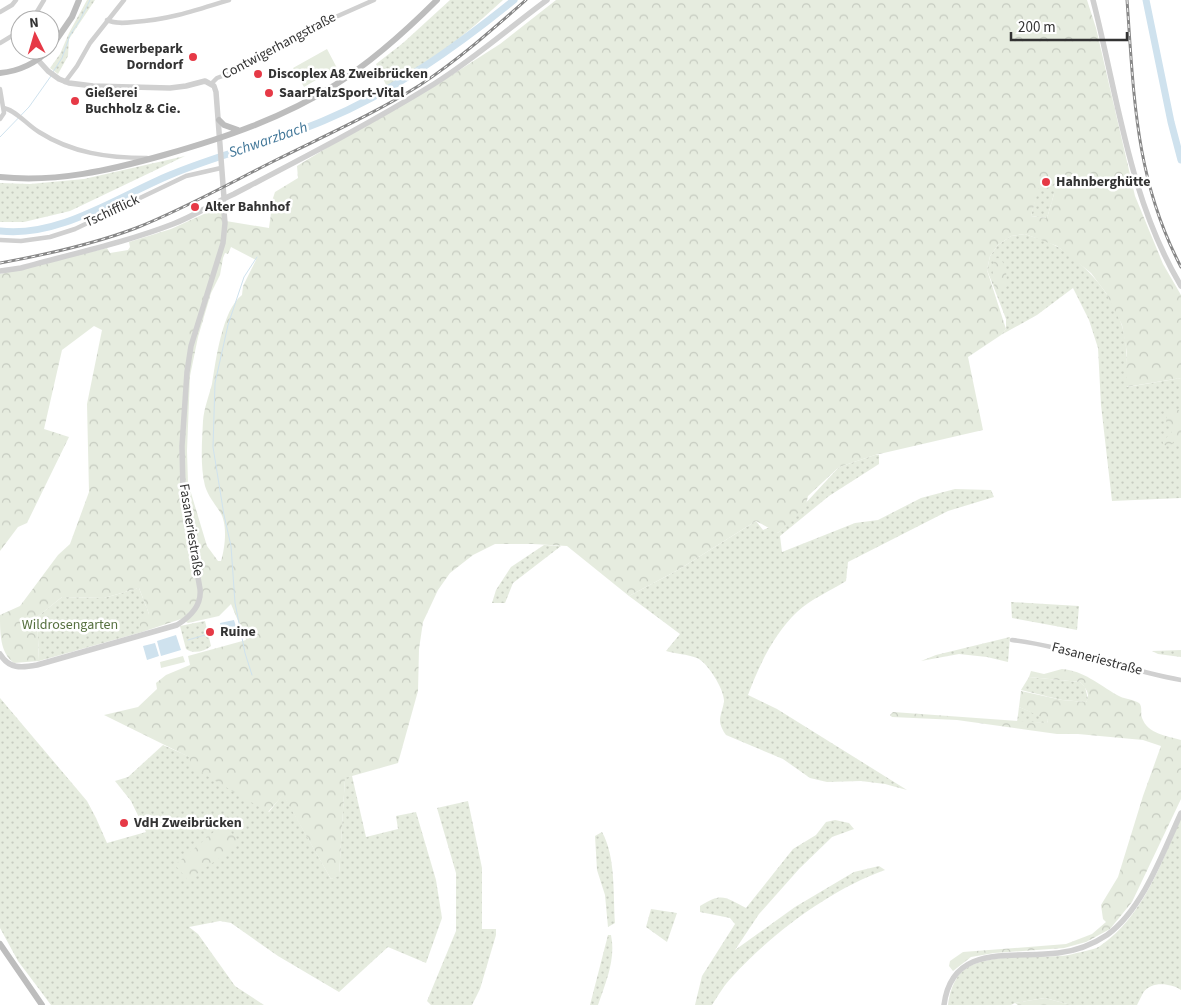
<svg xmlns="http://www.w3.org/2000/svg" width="1181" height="1005" font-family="'Source Sans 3',sans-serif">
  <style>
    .grass { fill: url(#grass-dots) }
    .forest { fill: url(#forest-crowns); fill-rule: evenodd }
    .park { fill: #e6ecdf }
    .water { fill: #cfe2ee }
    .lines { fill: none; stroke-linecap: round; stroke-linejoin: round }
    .stream { stroke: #cfe2ee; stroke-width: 1 }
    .river { stroke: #cfe2ee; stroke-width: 7 }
    .minor { stroke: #d0d0d0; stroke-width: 4.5 }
    .tertiary { stroke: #d0d0d0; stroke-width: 5.5 }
    .secondary { stroke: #bdbdbd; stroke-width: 6 }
    .rail-casing { stroke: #888; stroke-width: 3 }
    .rail { stroke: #fff; stroke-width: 1; stroke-dasharray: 4; stroke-linecap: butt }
    .poi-dot { fill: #e63946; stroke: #fff; stroke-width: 2 }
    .labels { text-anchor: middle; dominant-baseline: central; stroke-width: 5; stroke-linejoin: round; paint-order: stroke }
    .street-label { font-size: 14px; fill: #333; stroke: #fff }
    .poi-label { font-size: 14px; font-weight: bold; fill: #333; stroke: #fff; text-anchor: start }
    .park-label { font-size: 14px; fill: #56703f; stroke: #fff }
    .water-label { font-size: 15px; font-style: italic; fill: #3f7597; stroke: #fff }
  </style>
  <defs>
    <pattern id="grass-dots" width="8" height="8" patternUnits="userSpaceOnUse" patternTransform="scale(1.25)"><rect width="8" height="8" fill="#e6ecdf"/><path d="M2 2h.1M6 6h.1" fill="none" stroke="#c6cbc0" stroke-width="1.8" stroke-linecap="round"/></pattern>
    <pattern id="forest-crowns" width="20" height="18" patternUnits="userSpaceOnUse" patternTransform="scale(1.25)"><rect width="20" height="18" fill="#e6ecdf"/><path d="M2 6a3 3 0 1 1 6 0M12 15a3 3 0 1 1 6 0" fill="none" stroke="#c6cbc0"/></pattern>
  </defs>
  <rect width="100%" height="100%" fill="#fff"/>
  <path class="grass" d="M87,0H95L69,39L68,56L58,74L50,68L60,54L69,33Z
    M450,0H503C467,33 430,65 387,87L376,64L403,43Z
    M185,156L70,211L24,222H0V183L30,184L84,179Z
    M1039,184L1054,186V194L1047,218L1031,216Z
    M1025,234C1036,238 1048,241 1058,247C1086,265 1112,293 1122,326C1128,346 1127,367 1127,387L1181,378V498L1112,501L1101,405L1098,348L1089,320L1073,288L1037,315L1001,335L1006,329V319L987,270L990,256L998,245L1011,236Z
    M875,455H879V464L829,496L780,536L782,552L855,523L878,520L921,498L955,489L991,490L994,497L948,511L848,562L846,581C830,591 811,599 797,612C774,634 759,665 748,695L777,709L907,790L885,784L861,781L827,782L810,778L783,759L726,735C716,721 721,717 724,702C725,690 707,662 697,658C687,654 676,654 666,651L680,634L629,596L678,570L756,521L763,530L770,527L778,533L839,467Z
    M544,545L561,546L513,583L505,603H492L496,590L511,567Z
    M139,588L149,614L142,632L39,661L37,617L62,597L104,598Z
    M1011,602L1079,606L1077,630L1012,618Z
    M205,621L211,646C204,652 193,654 186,649L180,626Z
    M1010,637L1008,662L987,657L959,654L921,661L936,655Z
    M1181,650V657L1158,654L1152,651Z
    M1029,677L1080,682L1085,687L1088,699L1086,702L1062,700L1021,690Z
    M0,698L87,801L96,818L107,843L146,832L131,801L115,781L128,777L163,745L190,757L269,812L283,794L331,879L339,875L345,777L352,776L366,837L398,829L396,816L416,812L436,880L442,918L426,963L388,947L339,992L278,956L231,923L220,921L189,927L198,934L235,986L264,1005H51L18,961L0,928Z
    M1019,707L1046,718L1048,720L1047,723L1017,722Z
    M468,801L482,868V929H496V935L480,989L472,1005H431L427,1001L456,931V873L437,808Z
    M1181,818V990C1170,983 1151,981 1143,993C1141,997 1139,1001 1137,1005H1071L1045,998L1015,1003L1011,1005H948C949,994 954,978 963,971C984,953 1033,958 1060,956C1067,956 1075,953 1082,952C1088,950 1096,949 1100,946C1143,917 1161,863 1181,818Z
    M835,820L849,823L854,829L832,837L799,869L759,914L735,950L795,907L854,872L879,866L885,870C831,889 771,934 732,977C724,985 718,996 712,1005H695L702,976L735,924L730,918L700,912V906C722,892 725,897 746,908L793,849L816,835L826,822Z
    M602,832C616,857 613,895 615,923L608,927L605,895L597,870L595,836Z
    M651,909L677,913L667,942L646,927Z
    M608,935H611C616,959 606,982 598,1005H590Z"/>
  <path class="forest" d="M556,0H1087L1096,28L1135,196L1163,264L1181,295V378L1126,387L1127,353L1122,325L1106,293L1091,273L1057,246L1025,234L1011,236L998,245L990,256L987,270L1006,329L1001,335L968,357L983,430L875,455L839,467L808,496L806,505L778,533L756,521L678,570L629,596L567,546L533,544H495L473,555L450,573L438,590L423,622L419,649L418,691L398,763L345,778L339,876L331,879L283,795L268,812L192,767L189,757L104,715L138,707L157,689L156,683L166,675L190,665L188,656L246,640L231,604L219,616L188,623L181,619L142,632L138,618L149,614L139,588L104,598L62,597L37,617L39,661L14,663C0,653 0,633 0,615L20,606L58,555L70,544L89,492L87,404L102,330L94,326L62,350L44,429L69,437L27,523L18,527L0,551V274L107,248L110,253L128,250L130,247L129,242L171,229L217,208H220L226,221L269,228L273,198L275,192L298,178L297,166L343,138L447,78L500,44ZM1040,184L1054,186V194L1047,218L1031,216ZM231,247L256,260L243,286L242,295C222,310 216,360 212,384C209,396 204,408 203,421C202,441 200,466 205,486C208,496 215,504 220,512C228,524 225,548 221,561H218L207,546L188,483L187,451L190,376L198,337L211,293L220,275L223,258L225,253L228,254Z
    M998,258C1008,264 1006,275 1007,286L1003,289L995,288C992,279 992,268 995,259Z
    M1174,408L1181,411V439L1174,441L1170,446L1164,445L1161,438H1166L1172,432L1166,422L1167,413Z
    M1062,669C1084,671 1098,684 1117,695C1123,699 1133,699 1139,703C1143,707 1140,713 1142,718C1148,734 1167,736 1181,740V799L1132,902L1110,929L1086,942L1064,948L994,953L971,957L953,971L949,966L950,961L963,952L1066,944L1092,934L1106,922L1103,919L1101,905L1118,877L1143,796L1161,746L1143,740L1078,734H1057L957,720L892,717L890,715L893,712L1047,723L1048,720L1046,719L1019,707L1021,691L1062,700L1086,702C1091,695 1086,688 1080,682L1029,677L1031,671L1044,674Z
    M223,824L241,843L188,880L175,865Z
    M1045,998L1071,1005H1018L1015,1003Z"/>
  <path class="park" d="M327,49L337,68L304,87L293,68Z
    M183,656L185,662L161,668L160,662Z"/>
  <path class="water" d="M234,620L238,633L223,637L220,623Z
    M176,635L181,650L161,656L157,641Z
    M155,643L159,656L147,660L143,646Z"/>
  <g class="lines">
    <path class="stream" d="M53,72L62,58L70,35L80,20L90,0
      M0,137L29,107L51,76
      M188,640L212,633
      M252,675L245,653L235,603L231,546L224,515L213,447L215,383L228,325L244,277L257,257"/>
    <path class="river" d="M1146,0L1171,122L1181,160
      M0,231C59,238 117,197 170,175C220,154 273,142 323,121C393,92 456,47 514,0"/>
    <path class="minor" d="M0,12L12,5L16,0
      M32,20L44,0
      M107,20C115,24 125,23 134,22C168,20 197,10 229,0
      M0,43L20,31
      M31,50L38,60
      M65,82L77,66L90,43L124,0
      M212,83L217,78L236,71L268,53L313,27L374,0
      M0,89L4,113L0,119
      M4,108C17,111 27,125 39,132C72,153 108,158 147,158
      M0,240L21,241L50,237L75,229L186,176L221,168
      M1012,640C1069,647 1124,670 1181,680"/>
    <path class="tertiary" d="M1093,0C1118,97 1129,199 1181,286
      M38,60L48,71L59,79L69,83L93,86L170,88L186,86L205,81L214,86L216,92L224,198
      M0,271L21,268C71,254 124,243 173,224C194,216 214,203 234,194C301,159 369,124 434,84C474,59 509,28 547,0
      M0,654C9,669 21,668 37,665L177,625C190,617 202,606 200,589L183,491L182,446L187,372L191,346L223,243L225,223L223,200
      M944,1005C952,942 1013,959 1058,953C1076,951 1092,945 1107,935C1143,909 1163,852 1181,813"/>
    <path class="secondary" d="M50,49L72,17L79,0
      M0,73C20,71 35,64 49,50
      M219,120L224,125L238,130
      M0,177C56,183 111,170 164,155C224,138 283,118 335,85C373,61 406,31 437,0
      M0,944L42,1005"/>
    <defs>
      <path id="rail" d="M1127,0C1134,96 1135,179 1181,267
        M0,263C44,255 94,244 136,228C184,209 230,183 276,160C324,136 374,114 420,85C458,60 492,30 526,0"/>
    </defs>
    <use href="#rail" class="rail-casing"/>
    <use href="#rail" class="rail"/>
  </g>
  <g class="poi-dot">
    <circle cx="193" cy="57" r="5"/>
    <circle cx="258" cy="74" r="5"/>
    <circle cx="269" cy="93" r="5"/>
    <circle cx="75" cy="101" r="5"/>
    <circle cx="1046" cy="182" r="5"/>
    <circle cx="195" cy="207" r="5"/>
    <circle cx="210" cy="632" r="5"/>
    <circle cx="124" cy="823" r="5"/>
  </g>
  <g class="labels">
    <g class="street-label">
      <text transform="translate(279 46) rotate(-28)">Contwigerhangstraße</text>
      <text transform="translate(112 211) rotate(-25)">Tschifflick</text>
      <text transform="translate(191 530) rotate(81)">Fasaneriestraße</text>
      <text transform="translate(1097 659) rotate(15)">Fasaneriestraße</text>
    </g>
    <g class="poi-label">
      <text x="183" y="49" text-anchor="end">Gewerbepark<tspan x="183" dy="16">Dorndorf</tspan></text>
      <text x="268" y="74">Discoplex A8 Zweibrücken</text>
      <text x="85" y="93">Gießerei<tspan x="85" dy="16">Buchholz &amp; Cie.</tspan></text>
      <text x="279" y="93">SaarPfalzSport-Vital</text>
      <text x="1056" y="182">Hahnberghütte</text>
      <text x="205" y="207">Alter Bahnhof</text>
      <text x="220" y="632">Ruine</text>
      <text x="134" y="823">VdH Zweibrücken</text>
    </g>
    <g class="park-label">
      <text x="70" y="625">Wildrosengarten</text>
    </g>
    <g class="water-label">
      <text transform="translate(268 140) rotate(-19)">Schwarzbach</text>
    </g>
  </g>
  <g transform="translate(35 35) rotate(355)"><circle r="24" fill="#ffffff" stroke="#adadad"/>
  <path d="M0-4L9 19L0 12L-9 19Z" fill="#e63946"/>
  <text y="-8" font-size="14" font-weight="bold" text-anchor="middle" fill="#333333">N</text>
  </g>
  <path d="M1011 32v8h116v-8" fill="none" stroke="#333333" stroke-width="2.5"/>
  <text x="1018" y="32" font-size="15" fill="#333333" stroke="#ffffff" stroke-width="4" paint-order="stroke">200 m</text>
</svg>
